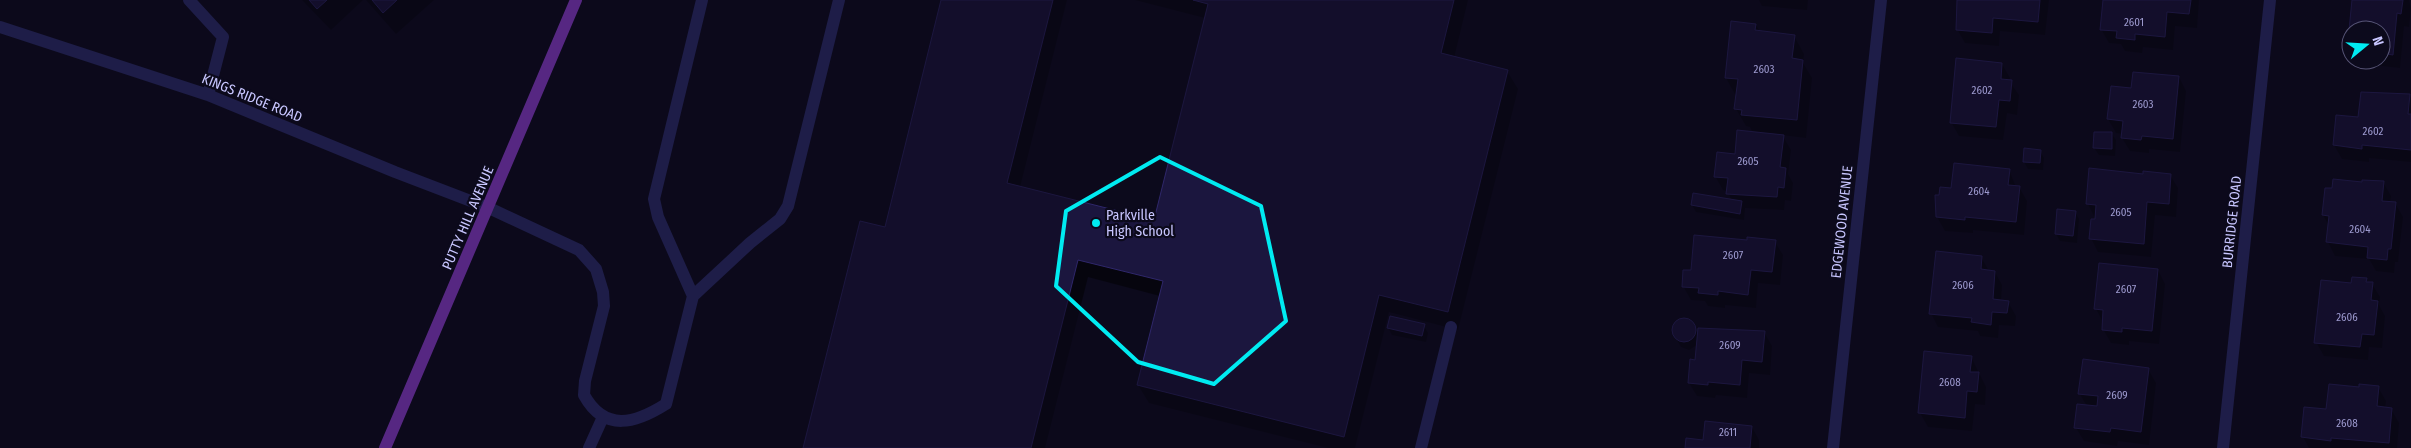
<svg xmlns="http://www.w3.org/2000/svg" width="2411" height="448" font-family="'Fira Sans Condensed',sans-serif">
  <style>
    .shadow { fill: #0007 }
    .building { fill: #1b163e; stroke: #2f276b }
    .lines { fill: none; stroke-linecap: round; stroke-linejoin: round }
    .minor { stroke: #33367e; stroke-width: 12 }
    .major { stroke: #af4dff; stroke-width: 12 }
    .marked { fill: none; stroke: #00ebf1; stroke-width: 4; stroke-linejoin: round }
    .poi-dot { fill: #00ebf1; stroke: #0c0a1c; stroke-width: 2 }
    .labels { text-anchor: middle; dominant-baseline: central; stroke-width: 4.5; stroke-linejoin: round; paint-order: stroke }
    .number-label { font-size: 11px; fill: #9d9acf }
    .street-label { font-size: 14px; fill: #c8c6ff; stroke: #0c0a1c }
    .poi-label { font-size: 14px; fill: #c8c6ff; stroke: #0c0a1c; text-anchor: start }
  </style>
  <rect width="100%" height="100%" fill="#0c0a1c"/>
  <path class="shadow" d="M302,0H363L331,30Z
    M366,0H434L396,34Z
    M942,0H1067L1020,187L1155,221L1205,18L1135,0H1468L1454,58L1507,71L1518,89L1458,330L1389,312L1355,448H1328L1149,403L1138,385L1160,296L1088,277L1045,448H804L886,228Z
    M1759,0H1808L1807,10L1762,6Z
    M1959,0H2049L2045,35L2000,31L1999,46L1965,43L1957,29Z
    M2107,0H2199L2197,28L2175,26L2173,50L2143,47L2142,53L2125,51L2121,44L2109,43L2101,29Z
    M2354,0H2409L2411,8L2409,27L2404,26L2400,68L2356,63L2354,60H2381V30H2351V55L2348,50Z
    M1756,25L1760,32L1794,36L1804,54L1803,63L1812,78L1806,138L1782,135L1791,150L1788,174L1793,183L1791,201L1785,200L1784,210L1745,208L1744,220L1696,212L1692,205L1731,200L1728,191L1723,190L1715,176L1753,133L1750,127L1746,126L1736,109V96L1726,78Z
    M2002,64L2010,78L2009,81L2019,95L2017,115L2007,113L2003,140L1959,136L1951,122Z
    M2179,77L2186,91L2180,152L2149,149V153L2130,151L2122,138L2123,134L2116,133L2108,119L2112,87L2132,90Z
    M2410,96L2411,162L2369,158V162L2342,159L2334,145L2359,118Z
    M2111,133L2116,140L2115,156L2099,155L2094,148Z
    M2040,151L2044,158L2043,170L2028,169L2024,162Z
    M2009,170L2016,187H2019L2027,201L2024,235L1973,230V233L1945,231L1937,217L1952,189Z
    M2144,175H2170L2178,188L2176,217L2155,215L2151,257L2098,252L2091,238L2096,220L2088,204Z
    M2383,182L2391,196L2390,203H2395L2403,217L2398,262H2395L2394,273L2376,271L2369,259L2335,256L2328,242L2329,226L2323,215L2363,184Z
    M2075,212L2079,219L2077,243L2060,241L2056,234Z
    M1748,242H1775L1783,255L1780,285L1758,283L1756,308L1725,305V308L1708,306L1705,301L1691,300L1683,286Z
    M1981,257L1989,271L1995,272L2002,285L2001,301L2008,302L2016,316L2015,326L1999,325L1998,338L1980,336L1978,331L1938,327L1931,313Z
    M2158,270L2165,284L2159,344L2129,341V345L2111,343L2103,329V322L2096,309Z
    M2366,280L2368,283L2372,284L2380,297L2379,305L2385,316L2382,348L2369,347L2368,360L2324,356L2316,342L2352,284Z
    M1683,319L1691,321L1698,335L1764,332L1772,346L1770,375L1749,373L1747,398L1716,395L1715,398L1697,396L1689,383L1696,361L1697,345L1689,350L1681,347L1672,331L1675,323Z
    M1424,326L1428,333L1426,342L1392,335L1388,327Z
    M1971,357L1986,387L1985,405L1975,404L1972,431L1928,427L1920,413Z
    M2148,369L2156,383L2149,445L2118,441L2117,446L2084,441L2076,428L2087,406L2079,393Z
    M2378,387L2386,401L2385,409H2391L2399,423L2397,448H2309L2303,437L2360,389Z
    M1752,427L1759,440V448H1686Z"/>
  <path class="building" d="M309,0H327L317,9Z
    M372,0H397L383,13Z
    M941,0H1053L1007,183L1154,220L1208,4L1193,0H1454L1441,53L1508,70L1448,312L1379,295L1344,437L1137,385L1163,281L1078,260L1031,448H803L860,221L885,227Z
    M1957,0H2040L2038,22L1993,18L1992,33L1956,30Z
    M2103,0H2191L2189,14L2167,12L2165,37L2135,34V40L2116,38L2117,31L2100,30Z
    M2352,0H2403L2401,14L2397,13L2393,55L2381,53V30H2351V50H2347Z
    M1731,21L1756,24L1755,30L1795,35L1792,58L1803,60L1797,120L1741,115L1742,110L1734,109L1738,79L1725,78Z
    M1956,58L2002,63L2001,79L2012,80L2010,101L1999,100L1996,127L1950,123Z
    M2133,72L2179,76L2173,139L2142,136L2141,140L2121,138L2123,121L2107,119L2111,86L2131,88Z
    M2361,92L2410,94L2408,114H2411V150L2362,145V149L2333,145L2336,115L2358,117Z
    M1737,130L1784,135L1780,167L1786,168L1784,188L1778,187L1777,197L1726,194L1728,178L1714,177L1717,152L1735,154Z
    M2094,132H2112V149L2093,148Z
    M2024,148L2041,150L2040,163L2023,162Z
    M1954,163L2010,169L2008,185L2020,186L2016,222L1965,217V220L1936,217L1935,195H1939L1940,187L1951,188Z
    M2089,168L2143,174V171L2171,174L2169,204L2147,202L2144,244L2089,239L2091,219H2095L2096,205L2086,204Z
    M2333,179L2362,182V180L2384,181L2382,201L2396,202L2391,249H2388L2387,260L2367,258L2368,247L2326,242L2329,216L2322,215L2325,188H2332Z
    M1693,193L1742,201L1740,214L1691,205Z
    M2057,209L2076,211L2073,236L2055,234Z
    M1694,235L1747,240V237L1776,240L1772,272L1751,270L1748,295L1718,291V295L1698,293L1699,288L1682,287L1683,270H1691Z
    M1936,251L1982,256L1981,269L1995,271L1993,299L2009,301L2007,313L1992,312L1991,325L1971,322L1972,318L1929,314Z
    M2099,263L2158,269L2152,331L2122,328V332L2102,330L2103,310L2094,309Z
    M2352,277L2367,278L2366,282H2373L2371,300L2378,301L2374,335L2362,334L2360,347L2314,343L2321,280L2351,283Z
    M1390,316L1425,324L1422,336L1387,328Z
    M1672 330a12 12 0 1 1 24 0a12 12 0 1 1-24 0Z
    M1698,328L1765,331L1762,362L1742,360L1740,385L1708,382V385L1688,383L1690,359L1695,360Z
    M1924,351L1972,356L1970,372H1979L1977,392L1967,391L1965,418L1918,413Z
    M2083,359L2149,368L2141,432L2111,428L2110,432L2074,428L2077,404L2097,406L2098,396L2078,394Z
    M2329,384L2359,387V384L2379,386L2377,406L2392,408L2389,443L2331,438V441L2301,437L2304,407L2326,409Z
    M1705,421L1752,426L1750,448H1685L1686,438L1703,440Z"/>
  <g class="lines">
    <path class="minor" d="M189,0L223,37L208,95
      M0,27L208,95L395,172L489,208L579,250L596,269L603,292L604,306L585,381L584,395C605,433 636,423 666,404L693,296L750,243L780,219L788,206L839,0
      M693,296L658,217L654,199L702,0
      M589,448L603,417
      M1421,448L1451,327
      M1833,448L1881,0
      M2223,448L2270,0"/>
    <path class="major" d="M385,448L576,0"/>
  </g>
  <path d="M0 0H2411V448H0ZM1160,157L1261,206L1286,321L1214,384L1138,362L1056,286L1066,211Z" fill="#0c0a1c" fill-opacity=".55" fill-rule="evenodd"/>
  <path class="marked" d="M1160,157L1261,206L1286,321L1214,384L1138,362L1056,286L1066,211Z"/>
  <circle class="poi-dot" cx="1096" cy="223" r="5"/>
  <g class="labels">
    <g class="number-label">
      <text x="2134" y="22">2601</text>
      <text x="1764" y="69">2603</text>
      <text x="1982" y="90">2602</text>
      <text x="2143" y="104">2603</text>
      <text x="2373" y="131">2602</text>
      <text x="1748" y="161">2605</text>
      <text x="1979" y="191">2604</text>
      <text x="2121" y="212">2605</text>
      <text x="2360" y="229">2604</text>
      <text x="1733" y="255">2607</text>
      <text x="1963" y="285">2606</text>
      <text x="2126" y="289">2607</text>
      <text x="2347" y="317">2606</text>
      <text x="1730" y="345">2609</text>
      <text x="1950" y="382">2608</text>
      <text x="2117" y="395">2609</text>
      <text x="2347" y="423">2608</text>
      <text x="1728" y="432">2611</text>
    </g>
    <g class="street-label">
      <text transform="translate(252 98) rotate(22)">KINGS RIDGE ROAD</text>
      <text transform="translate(468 218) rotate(-67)">PUTTY HILL AVENUE</text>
      <text transform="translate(1842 222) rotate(-84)">EDGEWOOD AVENUE</text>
      <text transform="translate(2232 222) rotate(-84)">BURRIDGE ROAD</text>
    </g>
    <g class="poi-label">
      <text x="1106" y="215">Parkville<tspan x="1106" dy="16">High School</tspan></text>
    </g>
  </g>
  <g transform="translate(2366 45) rotate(72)"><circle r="24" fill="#0c0a1c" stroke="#575577"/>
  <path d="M0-4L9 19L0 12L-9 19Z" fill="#00ebf1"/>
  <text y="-8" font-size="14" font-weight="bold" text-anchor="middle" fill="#c8c6ff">N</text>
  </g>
</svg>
